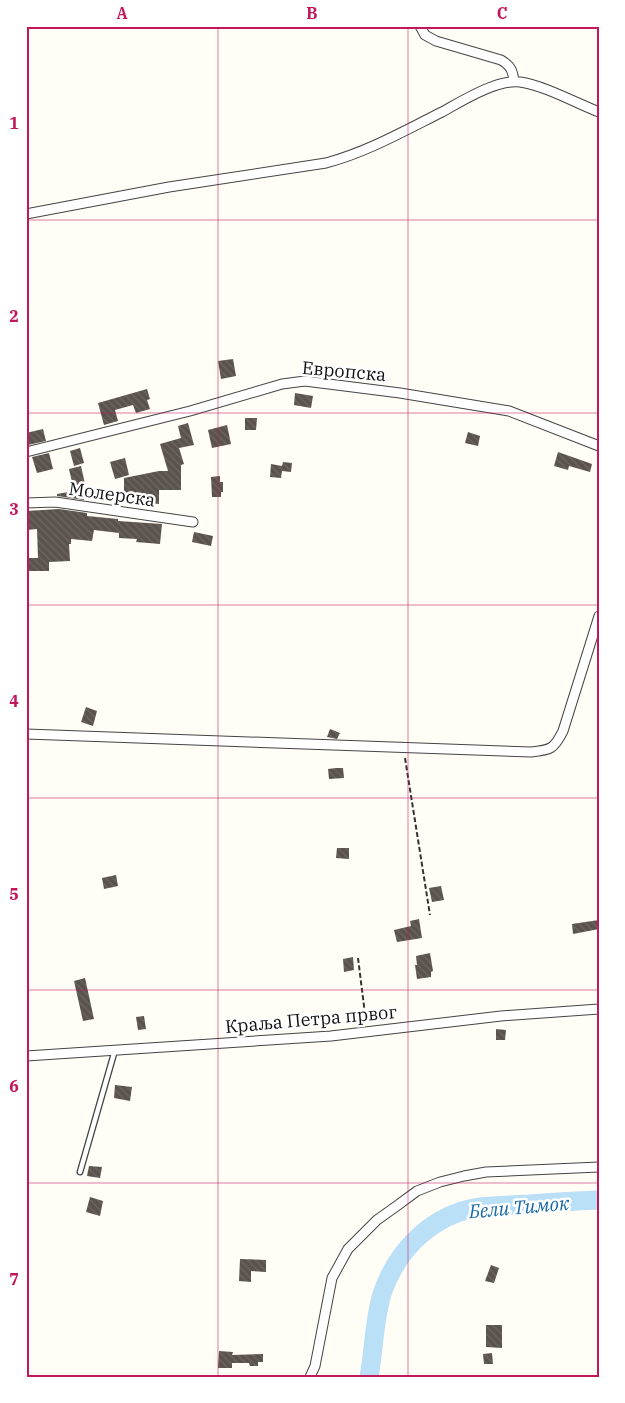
<svg xmlns="http://www.w3.org/2000/svg" width="625" height="1403" font-family="'IBM Plex Serif',serif">
  <style>
    .lines { fill: none; stroke-linecap: round; stroke-linejoin: round }
    .river { stroke: #b9e0f7; stroke-width: 19 }
    .building { fill: url(#building-back-hatch) }
    .lane-casing { stroke: #444; stroke-width: 7 }
    .street-casing { stroke: #444; stroke-width: 11 }
    .path { stroke: #333; stroke-width: 2; stroke-dasharray: 5 2.5; stroke-linecap: butt }
    .lane { stroke: #fff; stroke-width: 4.5 }
    .street { stroke: #fff; stroke-width: 9 }
    .grid { fill: none; stroke: #c2185b; stroke-width: 1; stroke-opacity: 0.55 }
    .labels { text-anchor: middle; dominant-baseline: central; stroke-width: 5; stroke-linejoin: round; paint-order: stroke }
    .street-label { font-size: 18px; fill: #111; stroke: #fff }
    .water-label { font-size: 19px; font-style: italic; fill: #1768a6; stroke: #fff }
    .neatline { fill: none; stroke: #c2185b; stroke-width: 2 }
    .grid-label { font-size: 16px; text-anchor: middle; font-weight: bold; fill: #c2185b }
  </style>
  <defs>
    <pattern id="building-back-hatch" width="6" height="6" patternUnits="userSpaceOnUse" patternTransform="scale(1.25)"><rect width="6" height="6" fill="#5a524d"/><path d="M-1 5l2 2M0 0l6 6M5-1l2 2" fill="none" stroke="#6d6662"/></pattern>
  </defs>
  <rect width="100%" height="100%" fill="#fffdf5"/>
  <g class="lines">
    <path class="river" d="M369,1377C374,1350 374,1320 382,1294C397,1249 433,1214 480,1207C497,1205 513,1205 530,1204C553,1202 576,1201 599,1200"/>
  </g>
  <path class="building" d="M233,359L236,376L221,379L218,361Z
    M147,389L150,399L147,400L150,409L136,413L133,405L115,410L118,421L104,425L98,403Z
    M295,393L313,396L311,408L294,405Z
    M245,418H257L256,430H245Z
    M188,423L194,445L179,448L184,464L181,465V490H159V504L149,503V500L124,499V478L159,471H168L160,444L181,438L178,426Z
    M227,425L231,444L212,448L208,430Z
    M43,429L46,441L28,445L26,433Z
    M468,432L480,436L478,446L465,443Z
    M80,448L84,463L74,466L70,451Z
    M558,452L592,464L590,472L569,466L568,470L554,466Z
    M49,453L53,469L37,473L32,457Z
    M125,458L129,475L115,479L110,462Z
    M283,462L292,463L291,472L282,471L281,478L270,477L271,464L282,466Z
    M81,466L85,484L82,485L84,500L57,496V494L74,491L69,469Z
    M220,476V482H223V492H221V497H212L211,477Z
    M59,509L87,513V516L118,519V521L162,524L160,544L136,542L137,539L119,538V533L94,530L92,541L71,539V544H69L70,561L49,562V571H26V558H38L37,529L26,530V511Z
    M194,532L213,536L211,546L192,542Z
    M86,707L97,711L93,726L81,722Z
    M330,729L340,733L337,739L327,737Z
    M336,768H343L344,778L329,779L328,769Z
    M337,848H349V859L336,858Z
    M116,875L118,886L104,889L102,878Z
    M441,886L444,900L432,902L429,888Z
    M419,919L422,938L397,942L394,930L411,926L410,921Z
    M599,920V929L573,934L572,924Z
    M430,953L433,971L431,972V977L417,979L415,965H417L416,956Z
    M353,957L354,970L344,972L343,959Z
    M85,978L94,1019L83,1021L74,981Z
    M144,1016L146,1029L138,1030L136,1017Z
    M496,1029L506,1030L505,1040H496Z
    M115,1085L132,1087L130,1101L114,1098Z
    M89,1166L102,1167L100,1178L87,1176Z
    M90,1197L103,1201L100,1216L86,1212Z
    M240,1259L266,1260V1272L251,1271V1282L239,1281Z
    M491,1265L499,1268L494,1283L485,1281Z
    M486,1325H502V1348L486,1347Z
    M219,1351L233,1352L232,1355L263,1354V1362H258V1366H250L249,1363H232V1368H218Z
    M492,1353L493,1364H484L483,1354Z"/>
  <g class="lines">
    <defs>
      <path id="lane" d="M80,1172L115,1050"/>
      <path id="street" d="M420,26L425,35L436,41L501,60C511,66 513,71 514,82
        M26,214L169,187L326,163C367,152 404,131 442,112C462,101 497,79 520,82C543,85 576,103 599,112
        M26,452L190,411L282,384L305,381L400,393L509,411L599,446
        M26,503L55,502L193,522
        M26,734L531,752C551,750 554,749 563,731L599,616
        M26,1056L331,1036L501,1016L599,1009
        M310,1377L315,1366L332,1278L348,1249L377,1220L398,1205L417,1191L440,1182L464,1176L486,1172L599,1167"/>
    </defs>
    <use href="#lane" class="lane-casing"/>
    <use href="#street" class="street-casing"/>
    <path class="path" d="M405,758L430,915
      M358,958L366,1022"/>
    <use href="#lane" class="lane"/>
    <use href="#street" class="street"/>
  </g>
  <path class="grid" d="M218,26V1377M408,26V1377M26,220H599M26,413H599M26,605H599M26,798H599M26,990H599M26,1183H599"/>
  <g class="labels">
    <g class="street-label">
      <text transform="translate(344 371) rotate(5)">Европска</text>
      <text transform="translate(112 494) rotate(8)">Молерска</text>
      <text transform="translate(311 1019) rotate(-5)">Краља Петра првог</text>
    </g>
    <g class="water-label">
      <text transform="translate(519 1207) rotate(-5)">Бели Тимок</text>
    </g>
  </g>
  <rect width="625" height="1403" fill="none" stroke="#ffffff" stroke-width="55"/>
  <rect x="28" y="28" width="570" height="1348" class="neatline"/>
  <g class="grid-label">
    <text x="122" y="19">A</text>
    <text x="312" y="19">B</text>
    <text x="502" y="19">C</text>
    <text x="14" y="129">1</text>
    <text x="14" y="322">2</text>
    <text x="14" y="515">3</text>
    <text x="14" y="707">4</text>
    <text x="14" y="900">5</text>
    <text x="14" y="1092">6</text>
    <text x="14" y="1285">7</text>
  </g>
</svg>
